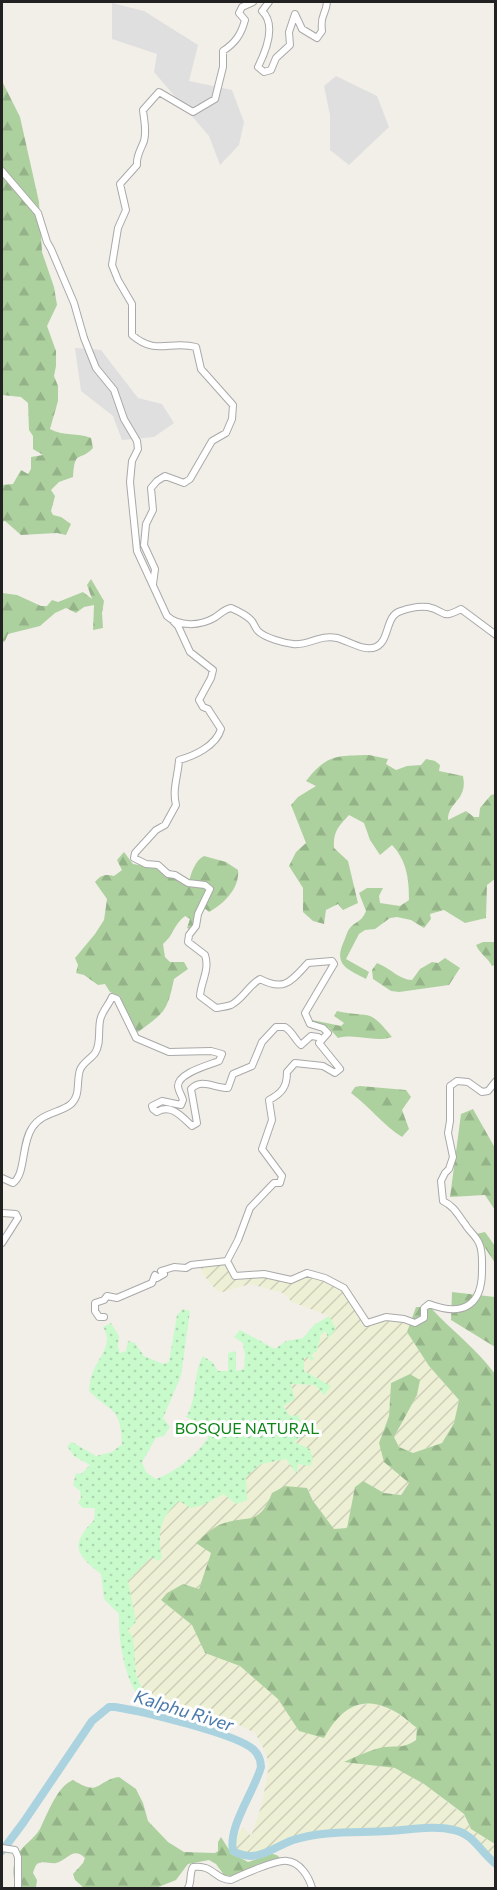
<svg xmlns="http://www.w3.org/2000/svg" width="497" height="1890" font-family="Commissioner,sans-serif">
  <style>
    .residential { fill: #e0dfdf }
    .farmland { fill: url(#farmland-furrows) }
    .forest { fill: url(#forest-firs) }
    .park { fill: url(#park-dots) }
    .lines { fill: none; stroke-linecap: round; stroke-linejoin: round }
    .river { stroke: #aad3df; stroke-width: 8 }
    .minor-casing { stroke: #a9a9a9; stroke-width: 8 }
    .minor { stroke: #fff; stroke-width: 6 }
    .labels { text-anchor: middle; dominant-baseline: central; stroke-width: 6; stroke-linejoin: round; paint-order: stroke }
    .park-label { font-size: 16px; fill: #0c8416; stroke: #fff }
    .water-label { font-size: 18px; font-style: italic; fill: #4a7aab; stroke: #fff }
  </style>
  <defs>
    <pattern id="farmland-furrows" width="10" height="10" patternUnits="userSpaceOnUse" patternTransform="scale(1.5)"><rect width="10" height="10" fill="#eef0d5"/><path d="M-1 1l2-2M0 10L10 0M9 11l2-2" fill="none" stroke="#ccceb7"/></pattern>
    <pattern id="forest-firs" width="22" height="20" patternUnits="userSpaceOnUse" patternTransform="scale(1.5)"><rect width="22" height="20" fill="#add19e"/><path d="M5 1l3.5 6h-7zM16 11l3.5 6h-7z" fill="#95b388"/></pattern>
    <pattern id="park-dots" width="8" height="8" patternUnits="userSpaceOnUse" patternTransform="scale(1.5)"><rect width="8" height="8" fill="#c8facc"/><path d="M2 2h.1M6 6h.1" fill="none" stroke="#acd6af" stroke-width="1.8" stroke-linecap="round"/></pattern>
  </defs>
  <rect width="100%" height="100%" fill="#f2efe9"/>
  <path class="residential" d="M112,3L144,11L198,45L189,81L232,90L244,122L239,145L220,165L209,136L154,72L157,54L112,39Z
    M336,76L377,96L389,127L349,165L330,150V115L324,86Z
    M75,348L101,350L138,398L162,404L174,423L154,437L122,440L113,416L81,391Z"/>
  <path class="farmland" d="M227,1261L235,1276L264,1274L291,1280L307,1273L344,1288L367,1323L386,1317L404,1319L410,1324L407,1332L429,1366L459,1400L454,1423L442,1443L413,1453L399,1447L394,1437L417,1395L391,1383L389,1416L379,1443L400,1474L410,1483L400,1495L355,1487L347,1528L334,1529L313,1501L307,1488L272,1493L267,1507L257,1517L244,1520L197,1543L211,1553L199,1589L161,1600L192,1625L205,1653L240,1666L278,1699L299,1731L334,1721L350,1707L373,1703L394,1711L417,1728L416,1739L406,1747H385L345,1762L395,1768L424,1784L464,1815L471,1829L495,1844V1864L474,1840L455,1830L429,1829L320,1834L276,1846L258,1856H243L233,1851L231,1842L244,1827L251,1836L262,1804L269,1765L265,1751L255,1733L233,1722L196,1712L161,1713L151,1710L146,1706L144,1692L136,1675L135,1661L128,1630V1581L151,1556L166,1512L179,1500L203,1505L224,1494L261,1464L286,1459L298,1473V1464L290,1416L283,1406L290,1384L330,1386L304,1371V1358L317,1351L321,1334L326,1331L327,1338L329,1316L292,1302L283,1293L250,1284L223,1292L217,1291L202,1273L201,1264Z"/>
  <path class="forest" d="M2,81L20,117L39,202L42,252L54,287L57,305L47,326L56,351V366L54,376L58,386V401L50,429C65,437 77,432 91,438L93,448C79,463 75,448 73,477L59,482L51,490L55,496L51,511L53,515L61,517L71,524L66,535L57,533L21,535L5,521L2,522V485L13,484L21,470L28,474L31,469V457L43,455L33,449V436L29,430L28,403L21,397L2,395Z
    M91,579L104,601L102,613L103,628L93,630L94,605L84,607L76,613L66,608L55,613L40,626L8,634L5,641L2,643V593L17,595L41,606H47L52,600L58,602L83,592L92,599L87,585Z
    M369,755L388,759L386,764L396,770L407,766L421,765L426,759L435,761L440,765L439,771L463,776C468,801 448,801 448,820L466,811L474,817H479L480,808L491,795L495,794L496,878L487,885L486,918L465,923L444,910L430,914L431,919L424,928L411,920L397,917L390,918L375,929L365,930L359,934L346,959L369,972L366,979C347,969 333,965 344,941C346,937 347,931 350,928C357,920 361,923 366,911L359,893L367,888H383L379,896L380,903L400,906L409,900C409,879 407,861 392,845L380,855L370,840L364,823L349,815C338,827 333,832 334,848L348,861L358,903L343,910L338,904L326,910L324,924L313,921L303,912V888L289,866L296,852L306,843L291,805L298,797L316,786L306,781C327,754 337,756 369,755Z
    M124,852L133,864L160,868C174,884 192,878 208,891L191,930L187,928L190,919L185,916C174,924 173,936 163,944L165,957L170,962H184L188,969L174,979C167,1012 165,1012 138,1032C120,1025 124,1011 120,996L110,992L105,984L98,985L84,975L76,973L78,965L75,958L95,934L104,920L107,899L95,882C101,875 105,874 114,876L122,870L117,860Z
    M204,856L226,862L238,870C240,888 224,904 209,912L203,907L211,888L189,881C192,871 195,861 204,856Z
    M483,942H495V965L492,966C488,958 480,954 476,945Z
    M445,958L460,968L449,985L399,992L391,991L373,979L372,970L377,963C390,968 400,980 412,980L420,969L432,962L438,963Z
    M337,1011C371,1019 367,1006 392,1037C374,1043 357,1033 338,1038L328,1027L312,1024V1020L341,1026L344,1023L334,1016Z
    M360,1086L406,1090L411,1097L402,1110L409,1129L402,1137C383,1125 369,1106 351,1093L355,1087Z
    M473,1109L495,1148V1210L485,1195L450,1197L461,1114Z
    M485,1232L495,1246V1263L476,1234Z
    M452,1292L495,1297V1347L451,1320Z
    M416,1307H430C451,1330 477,1349 495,1374V1844L471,1829L464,1814L424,1784L395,1768L344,1762C357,1756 370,1750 384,1747C398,1746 405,1748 416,1740L417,1728C409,1722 402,1715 394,1711C361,1693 340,1709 324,1738L299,1731L278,1699L240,1666L205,1653L192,1625L161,1600L167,1593L183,1584L199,1589L211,1553L196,1543C203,1537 211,1529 219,1525C247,1513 258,1529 272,1493L285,1486L307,1488L313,1501L334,1529L347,1528L355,1487L363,1481L384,1493L401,1495L409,1483L384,1462L379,1443L389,1416L391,1383L410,1374L420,1380L417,1395L394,1437L399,1447L413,1453L442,1443L454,1423L459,1400L429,1366L407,1332Z
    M119,1777L136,1789L143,1803L148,1821L168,1842L184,1852L215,1853L218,1851V1842L221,1837L231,1853L248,1862C259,1860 272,1848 280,1858L231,1876L224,1875L216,1864L209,1860L188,1864L176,1880L156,1888H84L75,1880L73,1874L83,1863L85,1858C73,1846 68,1860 56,1863C50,1864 42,1860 37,1864C35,1866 34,1870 33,1873L37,1880L36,1888H19C11,1879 12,1865 18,1854C23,1845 34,1839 40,1829C47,1815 57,1786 73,1780C101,1797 95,1781 119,1777Z"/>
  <path class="park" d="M183,1309L190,1311L181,1376L163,1418L170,1427L164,1436L156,1438L142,1462L146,1472L156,1479C177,1471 195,1456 208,1438L206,1427L186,1417C198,1399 192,1375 203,1356L213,1363L218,1371H228V1353L236,1351V1371L244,1369L245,1356L243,1343L234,1337L240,1330L275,1349L286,1341L303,1338L314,1325L329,1316L336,1329L328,1339L326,1331L321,1334L317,1351L311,1355L314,1359L311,1361L308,1357L304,1358V1371L331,1386L324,1395L315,1385L291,1384L295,1399L283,1406L290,1416L299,1415L304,1435L294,1442L310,1449L313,1459L310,1466L298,1464L297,1474L286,1459L261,1464L246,1477L247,1500L236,1504L224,1494L203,1505L191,1508L179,1501C160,1517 157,1533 162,1558L158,1561L151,1557L128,1581L136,1622L128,1630L133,1638L136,1675L144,1692L137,1695C124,1673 118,1640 119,1614L104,1599L101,1574C75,1554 70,1545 94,1520L95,1508H83L78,1503L81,1498L80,1491L73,1485L76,1473L81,1474L90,1465L74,1456L67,1446L72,1442L96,1456L112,1452L122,1444C120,1405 113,1415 89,1391C90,1385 90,1378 93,1372C99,1356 114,1345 103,1327L111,1323L119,1336L118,1347L120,1353L126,1351L128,1341L135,1343L144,1356L163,1364L169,1362L177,1315Z"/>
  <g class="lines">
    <path class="river" d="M2,1851L23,1823L92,1721L109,1707H115C141,1711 238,1734 254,1750C259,1755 261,1760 261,1767C254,1792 228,1826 233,1851C257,1864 271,1848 293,1840C324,1830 357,1833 389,1831C410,1830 433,1825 454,1830C474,1834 481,1853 496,1864"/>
    <defs>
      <path id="minor" d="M269,2L262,11C277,25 266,51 258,67L264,72L271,70L276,58L290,45L289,32L295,14L302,29L317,38L322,31C320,14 326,15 327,2
        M2,171L38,213L47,242L51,249L74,303L84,338L96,368L114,390L124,419L137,441L138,449L132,461L130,482L137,551L167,616C179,627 200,626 214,618C221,614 224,609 231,608C238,611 246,615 251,620C254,623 255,628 258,631C265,638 284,643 293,644C308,646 320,634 337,638C349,641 364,652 376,647C390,641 385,615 401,611C409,608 420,606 428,607C447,611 440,620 461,609L496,635
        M153,584L155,569L144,545L146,524L153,510L151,488L157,481L165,476L184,483L190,479L212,441L226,433L232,419L233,405L201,369L196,347C170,340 156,356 132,335V304L118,280L112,265L118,228L126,210L120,184L137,165C136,156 141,149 144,141C147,130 144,121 143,110L159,92L193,112L215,99L223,67V51C235,43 241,35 245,20L239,13L242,7L253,2
        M2,1178L13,1183C26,1174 21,1144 32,1128C42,1112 61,1113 71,1104C81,1095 76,1082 80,1070C83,1062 91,1059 95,1053C101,1044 98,1032 100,1021C101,1012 109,1005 112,997L117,999L136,1038L169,1052L211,1051L222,1054L219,1061C209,1065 178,1073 178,1086C178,1090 182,1096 183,1100L181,1105L162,1101L152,1106L153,1109L157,1112C171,1103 182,1117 192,1126L197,1123L191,1089C202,1078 214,1088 228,1088L233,1074L252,1066L262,1042L276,1027H285C294,1033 294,1039 301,1045L311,1036L318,1037L322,1040
        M2,1213L16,1214L18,1218L2,1243
        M227,1261L235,1276L264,1274L291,1280L307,1273L325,1278L344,1288L367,1323L386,1317L404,1319L415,1323L424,1318V1308L429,1304C460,1316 482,1308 482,1271C482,1263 483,1251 479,1243C476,1236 469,1231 465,1224C457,1214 455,1207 443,1201L441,1181L445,1173L449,1169L453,1157L448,1133L450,1121V1086L457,1081L468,1082L482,1092L488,1091L496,1081
        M104,1317H99L95,1311V1303L104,1300L107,1296L117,1298L152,1283L155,1275L157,1278L164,1274L161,1271L174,1267L186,1268L191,1265L227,1261L238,1240L250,1208L274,1183H280L282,1176L262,1149L272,1120L269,1100C282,1093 287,1087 287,1072L295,1063L323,1066L335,1073L340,1069L319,1043L328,1033L323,1028L310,1024L305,1013L334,964L332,961L308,963C291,981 285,992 260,979C248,986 243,999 231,1005C226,1007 221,1007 216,1008L200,996C201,981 210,970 205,955L188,942L189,935L196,926L198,914L210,889L205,885L188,883L175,875L168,874L158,865L146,864L134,858L135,853L156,830L165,825L176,805C172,790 178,776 179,760C194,756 216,746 221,729L208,709L203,707L199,700L211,678L213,670L190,652L178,626L173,621
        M2,1848L15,1850L18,1857V1888
        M188,1888C192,1882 189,1874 193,1867C213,1864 215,1880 231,1880C241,1875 278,1859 287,1861C300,1862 309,1877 312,1888"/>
    </defs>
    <use href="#minor" class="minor-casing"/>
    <use href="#minor" class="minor"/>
  </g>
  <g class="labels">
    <g class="park-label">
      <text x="247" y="1427">BOSQUE NATURAL</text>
    </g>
    <g class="water-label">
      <text transform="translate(184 1710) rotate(17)">Kalphu River</text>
    </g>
  </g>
  <rect width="497" height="1890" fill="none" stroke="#222222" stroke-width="6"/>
</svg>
